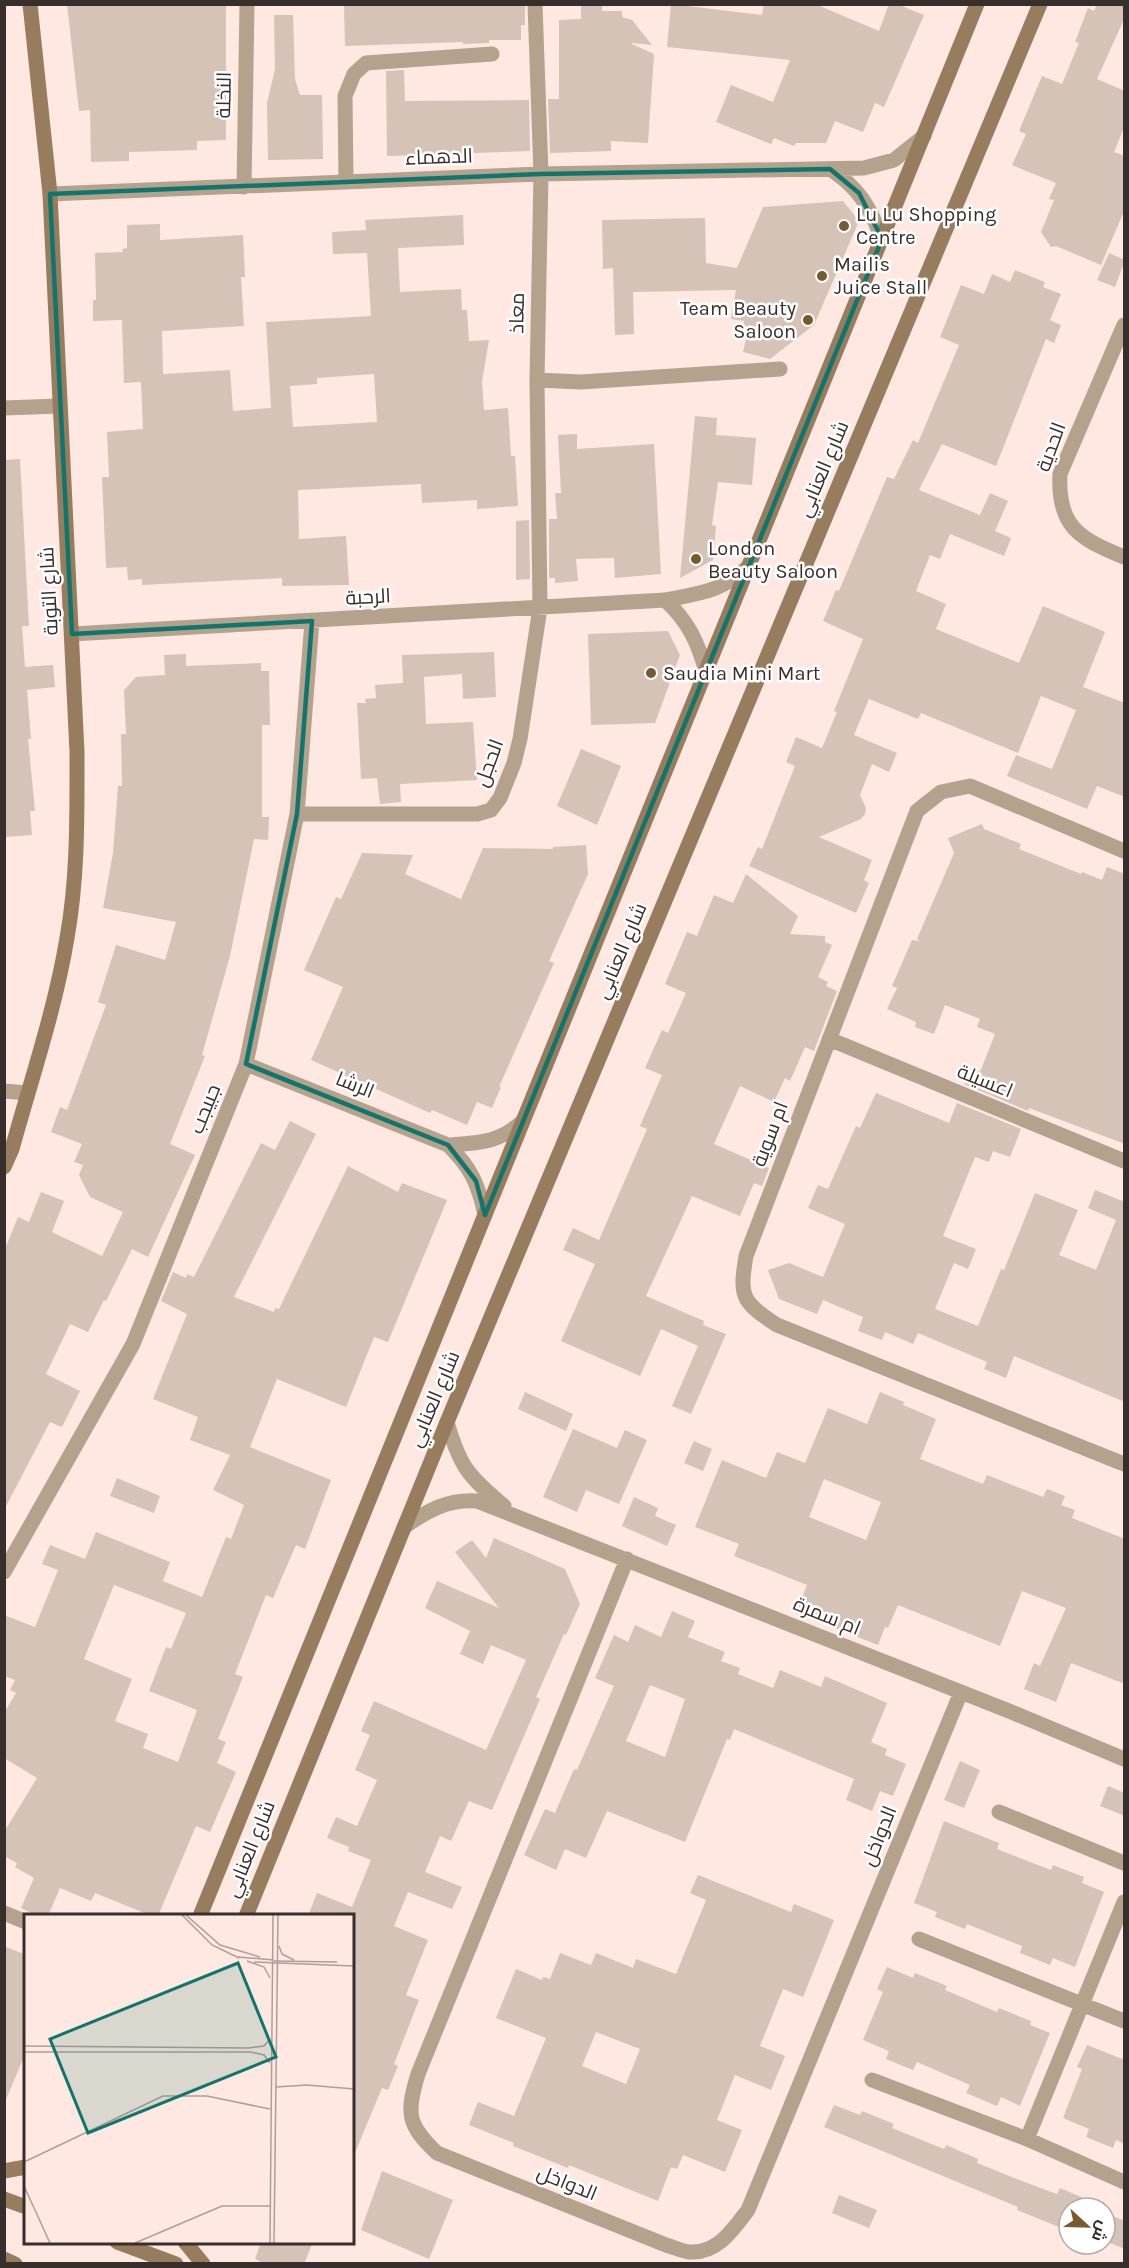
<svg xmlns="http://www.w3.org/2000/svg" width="1129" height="2268" font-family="Karla,Cairo,sans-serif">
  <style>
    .building { fill: #d4c3b6; fill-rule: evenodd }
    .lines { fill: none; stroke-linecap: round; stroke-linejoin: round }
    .street { stroke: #b4a28c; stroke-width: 15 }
    .secondary { stroke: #977d5d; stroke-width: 15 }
    .marked { fill: none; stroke: #0f766e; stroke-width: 4.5; stroke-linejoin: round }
    .poi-dot { fill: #795a2f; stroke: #fff; stroke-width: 2 }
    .labels { text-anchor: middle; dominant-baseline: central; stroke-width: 5; stroke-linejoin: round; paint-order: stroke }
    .street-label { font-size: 20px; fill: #372f2c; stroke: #fff }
    .poi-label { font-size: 20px; fill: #372f2c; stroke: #fff; text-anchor: start }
    .inset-road { fill: none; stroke: #ae9e99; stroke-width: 1.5 }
    .view { fill: #0f766e; fill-opacity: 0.15; stroke: #0f766e; stroke-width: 3 }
    .inset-edge { fill: none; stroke: #372f2c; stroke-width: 3 }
  </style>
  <rect width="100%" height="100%" fill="#fee8e1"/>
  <path class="building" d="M67,4H226V140L197,141V150L129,152V161L91,162L90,110L79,111Z
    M344,4H525V25H521V40H489V43L463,44V42L345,46Z
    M581,4H602V11H622V17L632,20L652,45L632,43V44L654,54L648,143L611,141V151L550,153L548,99H559V20L581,19Z
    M671,4L762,15L764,4H815L879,31L889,4H897L924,15L884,107L875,103L863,132L835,121L826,143H796L794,146L774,138L771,144L716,122L731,85L773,102L790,60L667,47Z
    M1097,4H1125V17L1097,79L1125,91V125L1114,152L1125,156V209L1101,265L1056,246L1051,247L1041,232L1054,200L1049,199L1056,183L1012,165L1026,134L1019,131L1042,76L1062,84L1079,43L1075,42L1088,8L1094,11Z
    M274,15H293L295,79L300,95H322L323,159L268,160L267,103L275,69Z
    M404,70L405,101L529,100L530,151L387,156L386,71Z
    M843,201L859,221L814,325L770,359L743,352L749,327L743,326L744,321L731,319L736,290L633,292L634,334L615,335L613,268L603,269L602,220L705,218L706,263L737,268L763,207Z
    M463,215L464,245L398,248L400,292L461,289L462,310H467L469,341L489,340L482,382L484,410L508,408L511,456H515L518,506L477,509V500L422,503L421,484L298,490L299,539L346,536L349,585L282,586V578L142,585V579L128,580L127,567L106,568L102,477H109L107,432L143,429L141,382L124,383L122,320L93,321V300H96L95,253L123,252L122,249L127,248V225L160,224V240L243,235L245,277H241L244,326L162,331L163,374L230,370L233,411L271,408L266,322L371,316L367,253L333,254L332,232L366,230L365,220ZM374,374L377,422L293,427L290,386L317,384V378Z
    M1109,253L1125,260L1115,287L1097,280Z
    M1015,270L1045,282L1043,287L1061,294L1050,320L1061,325L1054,343L1046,339L996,466L942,444L919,490L980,515L990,493L1008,501L995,531L1011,538L1004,556L950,534L940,559L930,555L916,591L946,604L936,629L1019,663L1043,606L1105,632L1083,687L1125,703V797L1097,786L1087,809L1007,776L1016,755L1052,769L1076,710L1041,696L1018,753L921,713L918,719L869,699L854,735L897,753L889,772L872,764L860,795L866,808L865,814L861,819L819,837L872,860L864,880L869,883L856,913L749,866L758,847L762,849L795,766L786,762L796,737L822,748L837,712L834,711L863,639L823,621L836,590L839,591L887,477L894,479L913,440L918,443L959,345L940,337L961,285L984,294L992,274L1010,282Z
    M695,416L717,418L716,435L756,438L752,485L718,482L712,525L716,526L713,560L680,578Z
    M577,434V449L654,444L661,574L615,578L614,558L576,559L578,581L555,583V578H549V519H557L555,493H561L558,435Z
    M20,459L29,626H22L25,667L53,665L55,687L27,690L31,739H28L35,811H30L32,835L4,837V460Z
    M529,520L530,579L516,580V521Z
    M668,631L680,655L655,723L591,725L588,634Z
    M494,652L496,697L463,699L462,674L424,677L426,724L473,722L477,780L400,784L401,802L380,804L377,778L361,779L357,703H366L365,699L376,698L375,685L403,683L402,655Z
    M186,654V666L261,663V671H269L270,725H262V817H269L268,840L254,839L230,956L202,1055L205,1056L170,1144L195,1155L148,1257L132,1249L106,1301L104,1300L88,1332L70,1324L46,1374L80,1391L62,1427L50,1422L4,1510V1251L18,1217L29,1222L41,1192L64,1201L52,1232L102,1256L123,1212L90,1197L79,1175L83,1165L74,1162L82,1144L51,1132L60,1107L67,1110L106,1005L98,1002L116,945L165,960L176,922L103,908L113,853L118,786H122L121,734H126L124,690L136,677L165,675L164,655Z
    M581,749L621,766L597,825L557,806Z
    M982,824L984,829L1021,844L1019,849L1081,874L1082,872L1102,880L1107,867L1125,874V1144L1029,1108L1028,1111L964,1084L971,1068L980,1072L995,1034L977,1027L980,1019L945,1005L934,1034L915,1027L916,1022L887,1009L897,988L892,986L912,940L920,941L917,939L954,853L948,838Z
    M586,845L588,874L549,961L554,963L499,1087H501L492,1108L477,1102L467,1125L432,1110L430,1113L311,1060L343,987L304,970L336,897L341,899L362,853L413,855L405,874L461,899L483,848L553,849V847Z
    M746,874L798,916L790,934L825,936V942L832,945L818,977L828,982L826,986L837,991L814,1051L805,1047L790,1081L785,1078L774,1102L740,1086L714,1144L769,1168L762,1186L754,1183L740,1216L692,1196L646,1296L704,1321L703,1325L726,1334L691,1414L672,1406L698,1346L661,1329L640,1376L561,1341L595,1264L563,1250L573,1228L599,1240L647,1129L640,1126L662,1075L645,1068L662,1030L668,1033L686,993L665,984L687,932L697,936L714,895L733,903Z
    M876,1093L949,1123L957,1103L1021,1129L1010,1157L993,1151L989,1162L975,1157L943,1236L976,1249L968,1269L954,1263L935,1309L978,1326L1001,1269L1004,1270L1035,1193L1078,1210L1059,1255L1096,1270L1116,1220L1088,1208L1095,1190L1125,1202V1402L1014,1356L1006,1378L984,1369L987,1362L918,1333L913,1344L885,1332L882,1340L858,1331L863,1317L823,1300L817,1314L779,1299L768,1270L789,1263L823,1277L845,1224L808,1208L818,1185L828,1189L856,1126L860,1128Z
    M290,1121L316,1134L234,1297L274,1312L275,1308L279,1309L348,1166L398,1192L402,1183L447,1200L388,1342L374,1337L346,1407L277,1379L250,1447L331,1480L305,1549L296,1545L273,1598L266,1595L235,1674L243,1677L218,1739L226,1742L217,1763L236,1772L210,1832L196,1826L158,1916H152L95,1893L91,1901L60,1888L48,1916H38L21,1908L34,1878L15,1867L17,1863L4,1856V1832L37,1778L4,1758V1713L16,1693L10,1690L15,1680L4,1676V1615L35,1627L58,1570L42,1564L50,1545L85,1559L96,1532L170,1562L163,1581L202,1597L226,1537L231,1539L244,1505L213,1490L230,1455L190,1440L198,1417L153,1399L187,1314L161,1301L173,1272L186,1278L187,1274L194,1277L261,1143L275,1150ZM114,1585L186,1613L171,1649L166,1647L149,1691L197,1710L178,1762L143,1748L148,1734L115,1721L132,1679L84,1659Z
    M525,1392L573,1414L566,1431L518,1409Z
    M880,1392L904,1402L903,1405L936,1419L920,1459L983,1484L987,1475L1043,1497L1047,1489L1065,1496L1061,1505L1075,1510L1072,1518L1125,1539V1684L1071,1663L1056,1702L1024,1689L1034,1663L1040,1666L1066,1608L1022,1591L1000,1646L898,1605L888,1628L885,1627L878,1645L796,1613L807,1585L734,1556L739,1544L695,1527L722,1460L766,1478L777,1452L805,1463L828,1408L867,1424ZM824,1479L881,1502L866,1540L809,1517Z
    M573,1429L617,1448L625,1430L647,1440L619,1504L586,1490L577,1512L543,1497Z
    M694,1441L712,1449L703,1471L684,1463Z
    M117,1478L160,1496L154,1513L110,1496Z
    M634,1497L658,1508L655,1516L676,1525L667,1546L622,1526Z
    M494,1538L565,1569L580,1604L566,1635L564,1634L536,1697L540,1699L492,1810L469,1801L451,1841L440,1836L425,1872L462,1887L452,1909L408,1892L394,1926L428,1940L406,1995L419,2000L394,2064L398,2066L388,2090L382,2088L352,2160V1916H308L317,1893L352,1907L371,1860L348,1851L349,1847L327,1838L336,1817L357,1826L377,1780L355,1770L370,1735L361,1731L374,1701L486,1750L526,1660L491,1645L483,1664L460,1654L470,1631L425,1608L437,1581L499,1608L455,1552L472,1540L486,1558Z
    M672,1611L695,1621L688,1637L725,1652L721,1661L740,1668L738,1674L773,1688L780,1670L821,1687L825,1676L887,1703L871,1742L887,1749L885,1755L906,1764L893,1796L880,1791L872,1811L846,1800L854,1779L734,1729L730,1740L727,1739L685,1842L607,1811L586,1858L565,1849L556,1870L524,1855L545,1809L555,1813L574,1769L577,1770L614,1686L595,1678L614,1635L628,1642L635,1625L661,1637ZM650,1685L685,1699L665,1757L626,1741Z
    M960,1761L980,1770L964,1808L944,1800Z
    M1108,1786L1125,1793V1816L1100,1806Z
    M944,1821L999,1843L997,1849L1051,1870L1053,1865L1084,1877L1082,1883L1104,1892L1075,1967L1053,1958L1050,1965L1020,1953L1022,1946L967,1924L965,1929L935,1917L937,1912L914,1903Z
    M698,1875L791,1912L794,1904L834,1920L803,1997L783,1989L760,2046L785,2056L771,2090L735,2075L717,2120L742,2130L725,2172L683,2155L677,2169L671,2167L658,2201L569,2165L568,2168L513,2146L514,2143L469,2125L478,2102L514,2116L546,2038L496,2018L516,1969L542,1980L543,1977L550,1979L560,1953L591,1965L596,1953L633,1968L636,1959L676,1974L706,1900L690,1893ZM596,2032L640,2049L626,2084L582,2066Z
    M4,1946L26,1955V2052L5,2102Z
    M887,1967L913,1978L915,1973L947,1986L945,1990L997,2012L999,2008L1031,2021L1030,2025L1050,2033L1020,2106L1001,2097L997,2106L966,2093L970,2085L917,2062L913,2070L886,2059L889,2051L863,2040L883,1992L877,1989Z
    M1087,2045L1125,2060V2144L1116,2140L1113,2148L1086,2137L1089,2129L1063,2118L1082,2069L1077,2067Z
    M834,2105L860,2115L862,2111L894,2124L892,2128L944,2149L946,2145L978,2159L977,2163L1027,2183L1057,2194L1060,2188L1093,2202L1091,2208H1069V2231L1017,2210L1018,2207L824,2127Z
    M382,2171L453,2200L429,2259L361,2230Z
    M839,2195L877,2210L869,2228L832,2213Z
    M1105,2213L1125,2221V2249L1105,2241Z
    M261,2242H313L304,2264H265L255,2259Z"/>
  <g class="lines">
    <path class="street" d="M535,4L541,174L537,380L581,382L780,369
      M830,169C859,188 870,207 882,239
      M346,182L345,96L354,74L366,63L492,54
      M244,187L247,4
      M50,194L541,174L864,168L894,160L924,136
      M1124,325L1060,474C1057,527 1080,539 1124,557
      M4,408L59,406
      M665,600C688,621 698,642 706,672
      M72,634L665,600C701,593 721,592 749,566
      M297,814H477L491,810L500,798L514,763L520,739L540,608L537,380
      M1124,851L970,786L941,792L917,811L746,1256C739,1297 742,1302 777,1325L1124,1464
      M829,1039L1124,1161
      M246,1064L448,1145C471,1168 478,1183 485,1215
      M4,1091L27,1093
      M448,1145C479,1143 499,1143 523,1121
      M447,1422C460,1467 468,1476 504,1506
      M404,1527C427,1511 447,1499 477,1501L1009,1711L1124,1759
      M627,1559L418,2074C406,2113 407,2125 437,2153L666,2245C673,2247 682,2251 689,2252C717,2254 733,2230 748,2210L961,1692
      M4,1572L133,1344L246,1064L297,814L312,621
      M999,1812L1124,1863
      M4,1913L26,1922
      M919,1939L1124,2021
      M872,2080L1027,2139L1124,2182
      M1027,2139L1124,1902"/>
    <path class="secondary" d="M4,1167L12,1149C31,1080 55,1010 67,938C78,877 77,814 77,752L50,194L30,4
      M200,1916L977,4
      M246,1916L447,1422L1040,4
      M4,2171L26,2167
      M4,2199L26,2207
      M117,2242L176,2264
      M185,2242L203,2264
      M4,2259L15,2264"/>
  </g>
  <path class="marked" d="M830,169L859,193L882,239L485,1215L476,1181L448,1145L246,1064L297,814L312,621L72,634L50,194L541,174Z"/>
  <g class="poi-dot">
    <circle cx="844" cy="226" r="6"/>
    <circle cx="822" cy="276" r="6"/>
    <circle cx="808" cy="320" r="6"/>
    <circle cx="696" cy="559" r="6"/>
    <circle cx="651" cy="673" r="6"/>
  </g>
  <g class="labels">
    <g class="street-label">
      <text transform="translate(224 95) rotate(-89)">النخلة</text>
      <text transform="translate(439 157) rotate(-2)">الدهماء</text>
      <text transform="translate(517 313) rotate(-89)">معاذ</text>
      <text transform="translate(1051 447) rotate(-70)">الحدية</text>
      <text transform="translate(823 469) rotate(-67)">شارع العنابي</text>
      <text transform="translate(49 591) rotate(-93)">شارع التوبة</text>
      <text transform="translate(368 597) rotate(-3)">الرحبة</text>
      <text transform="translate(489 763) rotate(-70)">الحجل</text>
      <text transform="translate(621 951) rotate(-67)">شارع العنابي</text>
      <text transform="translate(985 1081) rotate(22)">اعسيلة</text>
      <text transform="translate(355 1085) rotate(22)">الرشا</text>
      <text transform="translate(205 1109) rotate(-68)">جبيجب</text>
      <text transform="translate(770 1134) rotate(-69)">ام سوية</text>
      <text transform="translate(434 1399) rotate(-67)">شارع العنابي</text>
      <text transform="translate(827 1616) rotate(22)">ام سمرة</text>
      <text transform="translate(879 1836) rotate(-68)">الدواخل</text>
      <text transform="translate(250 1849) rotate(-68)">شارع العنابي</text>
      <text transform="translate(567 2183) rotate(22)">الدواخل</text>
    </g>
    <g class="poi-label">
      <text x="856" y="214">Lu Lu Shopping<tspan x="856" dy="23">Centre</tspan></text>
      <text x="834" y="264">Mailis<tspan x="834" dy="23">Juice Stall</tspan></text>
      <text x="796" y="308" text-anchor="end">Team Beauty<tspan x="796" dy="23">Saloon</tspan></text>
      <text x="708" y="548">London<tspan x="708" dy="23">Beauty Saloon</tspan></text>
      <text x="663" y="673">Saudia Mini Mart</text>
    </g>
  </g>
  <g transform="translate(24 1914)">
    <rect width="330" height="330" fill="#fee8e1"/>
    <path class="inset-road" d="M158,1L188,31L215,44M162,1L196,31L236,43M255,32L258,40L270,46M214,43L250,46M223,47L240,53L246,64M250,47L313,48M230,48L330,52M0,132L225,134M224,134L240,132L246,125M0,138H227M226,138L240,141L246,149M252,173L283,171L330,175M0,248L139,182H183L246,195M0,272L26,329M111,329L198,292H246M246,329L249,1M250,329L254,1"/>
    <path class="view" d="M214,49L252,143L64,219L26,125Z"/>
    <rect width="330" height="330" class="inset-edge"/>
  </g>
  <rect width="1129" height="2268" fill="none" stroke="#372f2c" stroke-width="12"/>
  <g transform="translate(1087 2226) rotate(112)"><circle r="28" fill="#ffffff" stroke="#afacab" stroke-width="1.5"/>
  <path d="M0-4.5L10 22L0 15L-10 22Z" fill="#795a2f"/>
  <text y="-9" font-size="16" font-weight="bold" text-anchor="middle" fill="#372f2c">ش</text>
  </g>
</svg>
